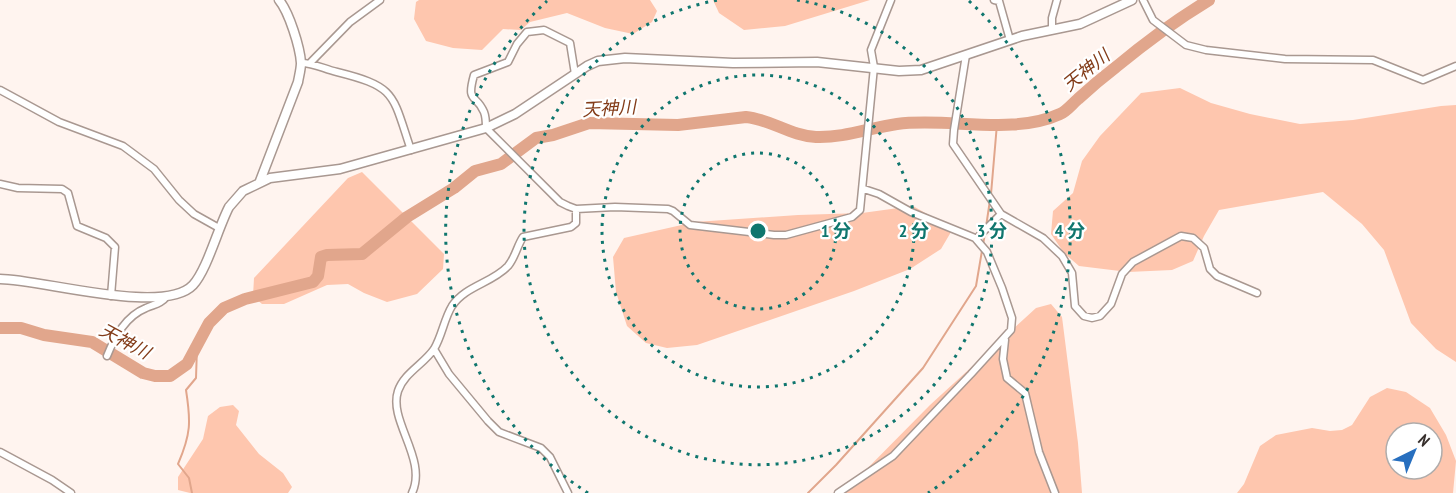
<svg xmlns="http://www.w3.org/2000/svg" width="1456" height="493" font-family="'PT Sans Narrow','Noto Sans JP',sans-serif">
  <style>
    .green { fill: #fec6ae; fill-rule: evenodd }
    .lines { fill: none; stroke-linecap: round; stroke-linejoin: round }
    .stream { stroke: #e1a68c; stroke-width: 2 }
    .river { stroke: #e1a68c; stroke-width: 12 }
    .street-casing { stroke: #a99891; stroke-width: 9 }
    .secondary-casing { stroke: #a99891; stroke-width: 11 }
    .street { stroke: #fff; stroke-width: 6 }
    .secondary { stroke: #fff; stroke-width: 8 }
    .ring { fill: none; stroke: #0f766e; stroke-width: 3; stroke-dasharray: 3 6 }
    .labels { text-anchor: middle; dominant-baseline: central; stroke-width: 4.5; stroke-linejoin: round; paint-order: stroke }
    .water-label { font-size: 18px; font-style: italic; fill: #833c19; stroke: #fff }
    .centre { fill: #0f766e; stroke: #fff; stroke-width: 3 }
    .ring-label { font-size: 18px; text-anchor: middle; font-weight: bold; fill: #0f766e; stroke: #fff; stroke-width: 4.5; stroke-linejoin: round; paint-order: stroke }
  </style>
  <rect width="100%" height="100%" fill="#fff4ef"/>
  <path class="green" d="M419,0H650L657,11L652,22L633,34L605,28L567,13L530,22L521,30L503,29L482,50L453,48L426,41L414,19L416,2Z
    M713,0H870L785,26L744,30L719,13Z
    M1180,88L1211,103L1250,114L1300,124L1353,120L1441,106L1456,105V362L1436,349L1411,323L1384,250L1362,224L1323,192L1219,210L1204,236L1193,261L1172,270L1128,272L1079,266L1064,253L1051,234L1053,211L1073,193L1082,161L1100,136L1141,93Z
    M362,172L444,254L443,269L417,294L387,302L364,293L348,284L327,285L284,304H262L253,296L254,278L348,178Z
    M913,206L936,219L951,232L941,249L910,269L854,291L697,345L667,348L646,343L627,326L616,292L613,257L624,238L695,222L798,215L862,213Z
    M1051,304L1062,317L1078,443L1082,493H843L930,405L1036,308Z
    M1387,388L1406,392L1430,408L1446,435L1456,461L1453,493H1237L1244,484L1260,446L1276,435L1312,428L1330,431L1342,430L1352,425L1370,397ZM1396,433H1432V469H1396Z
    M233,405L239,411L236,425L259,454L283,473L292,487L288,493H190L178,490V477L203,439L208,416L220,407Z"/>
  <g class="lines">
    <path class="stream" d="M991,194L997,124
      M986,227L990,200
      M192,493L189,478L178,464C191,434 191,422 186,390L196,378L197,347
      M808,493L836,465L923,368L976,286L985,233"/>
    <path class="river" d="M0,328H21L44,335L92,342L143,373L155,376H170L187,364L209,323L224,308L245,299L313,282L318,276L321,257L327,255L362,254L407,217L454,188L475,171L501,164L536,138L553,135L589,123L678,125L746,117C770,119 791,136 816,137C844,138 869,128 897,124C948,117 1012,136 1060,114C1067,111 1072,104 1078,99C1090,88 1103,77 1116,67C1146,42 1176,20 1209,0"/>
    <defs>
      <path id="street" d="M994,0L999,1L1010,40
        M1143,0L1153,20L1186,45L1206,50L1285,59L1373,60L1423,80L1456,66
        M1052,30V18L1057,0
        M966,55L954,130L953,144L1001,214L1043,238L1062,256L1072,273L1075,306L1084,316L1092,318L1100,316L1111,304L1122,274L1133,262L1181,236L1193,238L1204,248L1210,269L1217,276L1257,293
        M301,63C314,63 324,69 337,72C397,87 392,94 411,150
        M310,63L350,22L380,0
        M575,74L570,43L544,30L527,32L517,44L508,62L474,75C466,104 476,93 484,112C486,117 486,124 486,128L560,202L568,206L576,209L615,207L668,209L673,211L690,225L774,235H786L852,217L860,210L874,67L871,50L891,0
        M0,90L59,122L123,146L154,169L179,200L194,214L219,228
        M0,184L18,188L62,189L68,193L77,226L106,238L115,247L111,296
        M976,239L1001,214
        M1005,340L1003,359L1007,378L1025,393L1039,452L1055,493
        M434,349L449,374L488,421L499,432L541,448L550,457L568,493
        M107,356C115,336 126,316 146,308C155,304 161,304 167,296
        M0,452L52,480L71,493
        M412,493C428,459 388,421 398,391C404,373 424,364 434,349C442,336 444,319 452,306C465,286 492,283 508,266C515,258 517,246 523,237L571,227L576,223V209
        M838,493L893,456L971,374L1011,330L1012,318L1002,288L987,252L975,238L911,212L879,194L864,189"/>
      <path id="secondary" d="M260,181L298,82C299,76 301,69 301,63C300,47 289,12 279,0
        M0,279C40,279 164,316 193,285C207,270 218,228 229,207L243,191L270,178L340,169L486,128L515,114L587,66L598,61L625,58L733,63L817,62L899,71L921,70L1022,36L1080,24L1132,0"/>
    </defs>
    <use href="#street" class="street-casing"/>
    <use href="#secondary" class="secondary-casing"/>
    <use href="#street" class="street"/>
    <use href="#secondary" class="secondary"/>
  </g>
  <g class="ring">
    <circle cx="758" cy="231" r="78"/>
    <circle cx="758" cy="231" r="156"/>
    <path d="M797 0A234 234 0 1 1 719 0"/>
    <path d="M588 493A312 312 0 0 1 547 1M969 1A312 312 0 0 1 928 493"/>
  </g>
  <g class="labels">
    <g class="water-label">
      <text transform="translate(1086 70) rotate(-39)">天神川</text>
      <text transform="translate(609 108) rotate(-3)">天神川</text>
      <text transform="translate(125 341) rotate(28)">天神川</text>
    </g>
  </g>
  <circle cx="758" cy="231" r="9" class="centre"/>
  <g class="ring-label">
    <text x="836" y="237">1 分</text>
    <text x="914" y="237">2 分</text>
    <text x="992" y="237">3 分</text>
    <text x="1070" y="237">4 分</text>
  </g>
  <g transform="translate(1414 451) rotate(43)"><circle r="28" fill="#ffffff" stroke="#afacab" stroke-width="1.5"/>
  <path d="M0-4.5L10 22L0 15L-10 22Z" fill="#276fbf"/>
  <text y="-9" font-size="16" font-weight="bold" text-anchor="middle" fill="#37302d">N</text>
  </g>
</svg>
